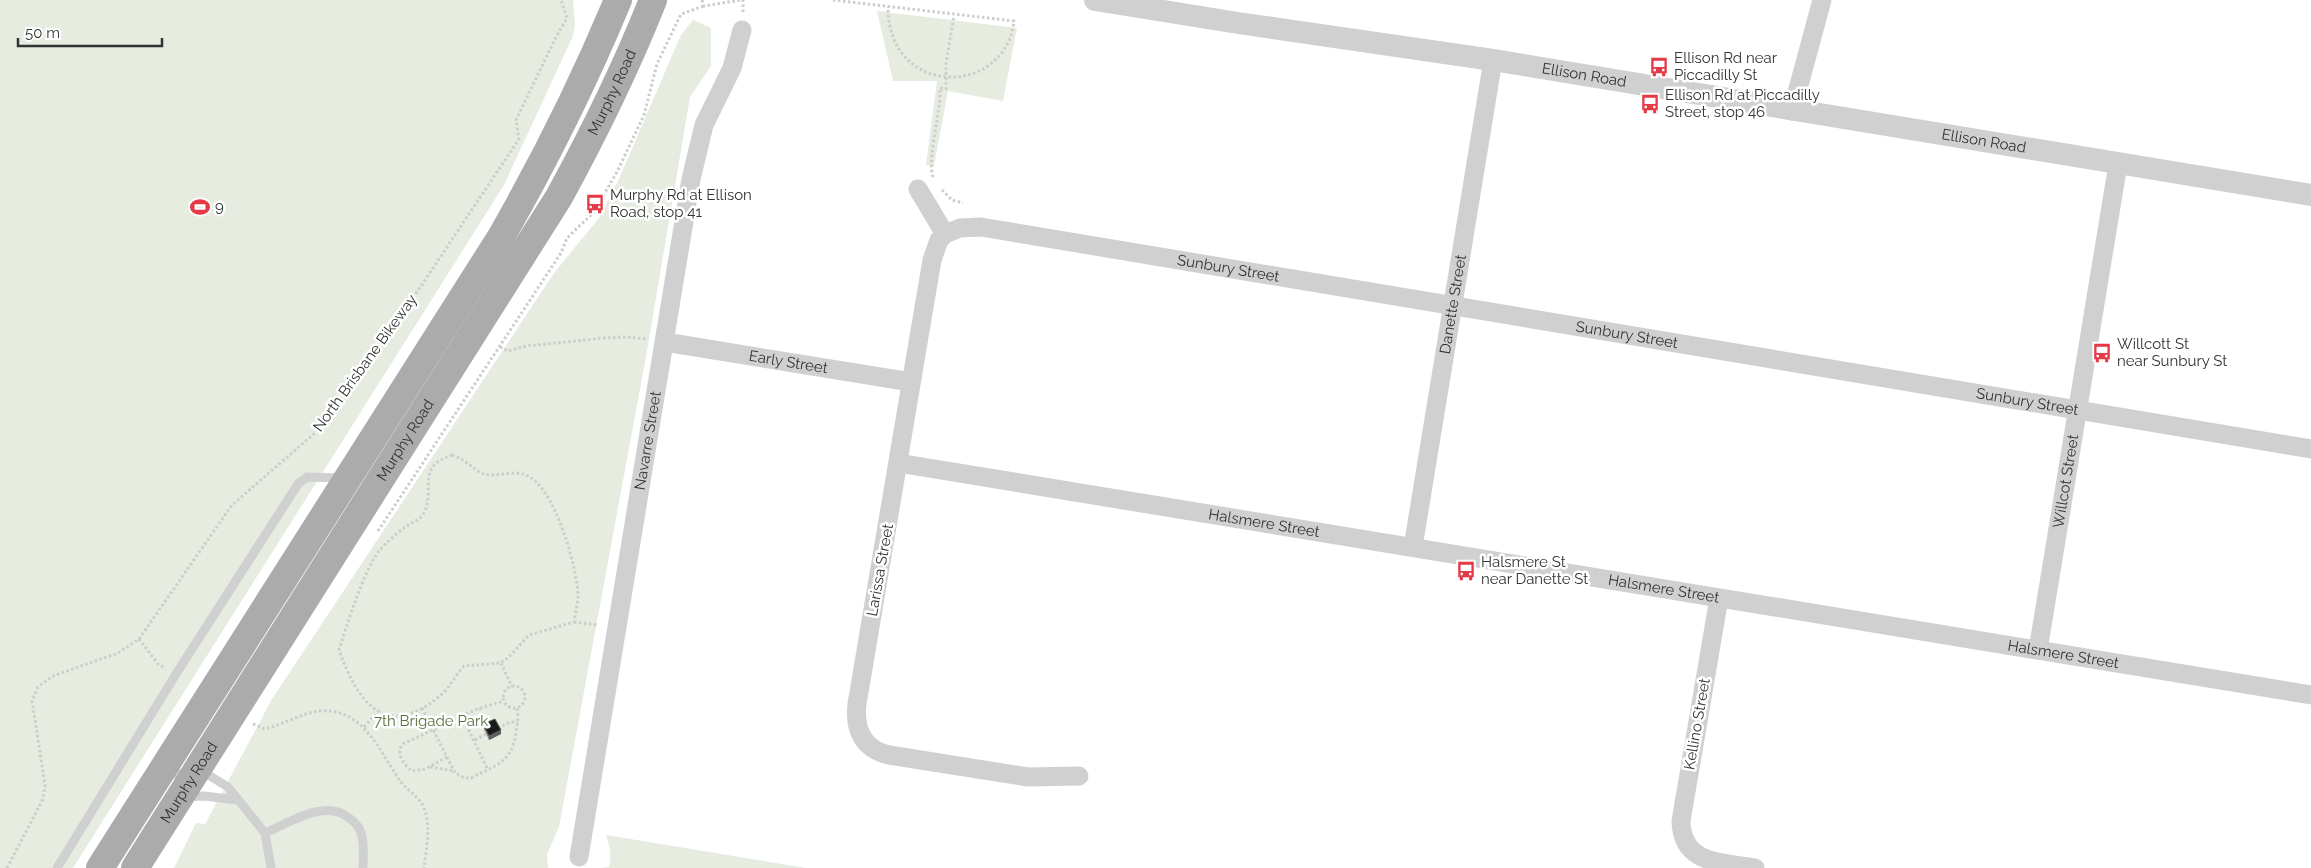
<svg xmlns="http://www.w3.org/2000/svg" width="2311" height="868" font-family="Raleway,sans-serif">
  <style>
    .green { fill: #e6ecdf }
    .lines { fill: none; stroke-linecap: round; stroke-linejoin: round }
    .path { stroke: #cdcdcd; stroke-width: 3; stroke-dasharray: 2.5 2.5; stroke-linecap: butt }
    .service { stroke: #d0d0d0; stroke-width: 9 }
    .minor { stroke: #d0d0d0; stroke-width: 19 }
    .tertiary { stroke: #d0d0d0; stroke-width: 22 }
    .primary { stroke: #ababab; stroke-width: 28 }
    .wall { fill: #8c8c8c }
    .shaded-wall { fill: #5f5f5f }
    .building { fill: #1a1a1a; stroke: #5f5f5f }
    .labels { text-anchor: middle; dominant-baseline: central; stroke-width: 5; stroke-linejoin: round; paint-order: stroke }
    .poi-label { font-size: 15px; fill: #333; stroke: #fff; text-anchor: start }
    .street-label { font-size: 15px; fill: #333; stroke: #fff }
    .park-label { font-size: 15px; fill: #56703f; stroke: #fff }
  </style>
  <rect width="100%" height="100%" fill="#fff"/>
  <path class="green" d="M0,0H573L575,25L573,36L504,185L73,868H0Z
    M877,11L1017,28L1003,101L948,91L934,166L926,165L937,81H893Z
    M693,20L711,28V66L690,97L647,351L559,827L547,854L548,868H174L196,823L205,824L210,815L272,699L554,273L599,218L618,181L681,35Z
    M606,835L806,868H601L609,867C612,856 610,846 606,835Z"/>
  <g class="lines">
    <path class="path" d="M702,0L704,6L741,0
      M833,0L1014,21C1005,98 888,98 888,7
      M743,12V0
      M933,177C927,156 941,114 940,88L946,89V63L954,16
      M942,190L952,200L963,203
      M500,347L508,351L526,346L604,338L624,337L647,339
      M452,455C466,459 474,471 484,474C496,477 512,471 523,474C554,482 577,567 578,595C578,604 575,613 574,622L529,635L508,658L500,663L464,666C456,675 449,688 440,696C385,741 358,703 339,650C346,627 365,568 379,551C386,543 396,534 405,527C413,521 420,521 425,511C435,486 416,467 452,455Z
      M378,531L561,253L567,238L593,213L617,172L644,115L657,64L681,14L704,6
      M574,622L598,625
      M139,639L158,664L165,668
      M501,663L512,687
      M503 697a11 11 0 1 1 22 0a11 11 0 1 1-22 0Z
      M422,708L455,773L465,778H471C496,765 512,763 516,732C517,724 519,716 517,708
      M480,708L488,724
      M462,716L488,770
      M253,724L265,729C286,724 309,708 331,711C368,716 381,755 401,782C409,793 421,797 425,811C431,828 426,850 424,868
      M364,727L378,712
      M498,728L510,722H518
      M475,740L486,734
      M447,757L425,769L412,771C404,765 395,753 403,744L477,709L504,701
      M430,767L454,771
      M7,868L43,799L45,785L32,701L38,687L53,676L118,653L139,639L232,505L323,426L393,328L519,139L516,120L556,37L567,18L561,0"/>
    <path class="service" d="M165,775L196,772L210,776L228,787L265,833L271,868
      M185,797L204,796L237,800
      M265,833C289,823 326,798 349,818C355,822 359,826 361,833C365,844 363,857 363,868
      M57,868L176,674L298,484L307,477L344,478"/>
    <g class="minor">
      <path d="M1792,111L1822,0"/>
      <path d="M918,189L945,234L939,240L932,260L857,704C854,730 863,749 889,755L1028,777L1079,776"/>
      <path id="s1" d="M945,234L960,228L981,227L2311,449"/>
      <path id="s2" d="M665,342L911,382"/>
      <path id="s3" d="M898,463L2311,695"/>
      <path id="s4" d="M1413,547L1493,60"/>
      <path d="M1719,598L1681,821C1682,865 1722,862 1755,868"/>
      <path id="s5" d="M2038,650L2118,164"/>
      <path id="s6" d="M579,857L691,179L704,125L732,68L742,30"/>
    </g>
    <path class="tertiary" id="s7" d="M1095,0L1238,23L1493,60L2311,195"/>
    <g class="primary">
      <path d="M100,868L501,237C545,160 584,82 618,0"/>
      <path id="s8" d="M135,868L559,197C594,133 626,68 653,0"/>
    </g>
  </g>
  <path class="wall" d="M483,724L501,734L489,740L483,727Z"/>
  <path class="shaded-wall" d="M501,730V734L489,740V736Z"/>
  <path class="building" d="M495,719L501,730L489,736L483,724Z"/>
  <defs>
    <symbol id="bus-bare" viewBox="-9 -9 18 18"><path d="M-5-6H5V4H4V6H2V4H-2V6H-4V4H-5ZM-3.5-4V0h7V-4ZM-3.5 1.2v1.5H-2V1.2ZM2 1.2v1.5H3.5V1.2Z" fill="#e63946" stroke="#fff" stroke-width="2.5" paint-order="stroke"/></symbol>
    <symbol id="stadium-bare" viewBox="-9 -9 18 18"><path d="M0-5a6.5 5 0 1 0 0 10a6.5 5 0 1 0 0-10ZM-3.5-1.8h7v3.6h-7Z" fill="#e63946" stroke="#fff" stroke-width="2.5" paint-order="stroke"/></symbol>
  </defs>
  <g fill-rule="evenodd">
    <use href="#bus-bare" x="1645" y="53" width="28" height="28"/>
    <use href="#bus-bare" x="1636" y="90" width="28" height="28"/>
    <use href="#bus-bare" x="581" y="190" width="28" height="28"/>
    <use href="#stadium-bare" x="186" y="193" width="28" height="28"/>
    <use href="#bus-bare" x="2088" y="339" width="28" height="28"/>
    <use href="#bus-bare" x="1452" y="557" width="28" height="28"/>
  </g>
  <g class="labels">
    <g class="poi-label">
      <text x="1674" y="58">Ellison Rd near<tspan x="1674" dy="17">Piccadilly St</tspan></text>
      <text x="1665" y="95">Ellison Rd at Piccadilly<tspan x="1665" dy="17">Street, stop 46</tspan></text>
      <text x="610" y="195">Murphy Rd at Ellison<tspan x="610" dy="17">Road, stop 41</tspan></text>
      <text x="215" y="207">9</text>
      <text x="2117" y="344">Willcott St<tspan x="2117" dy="17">near Sunbury St</tspan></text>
      <text x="1481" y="562">Halsmere St<tspan x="1481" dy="17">near Danette St</tspan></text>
    </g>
    <g class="street-label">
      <text stroke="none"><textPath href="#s7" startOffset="495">Ellison Road</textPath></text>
      <text stroke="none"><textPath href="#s8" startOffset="911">Murphy Road</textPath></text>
      <text stroke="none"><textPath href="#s7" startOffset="900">Ellison Road</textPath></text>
      <text stroke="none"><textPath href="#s1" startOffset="288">Sunbury Street</textPath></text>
      <text stroke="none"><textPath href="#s4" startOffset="246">Danette Street</textPath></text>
      <text stroke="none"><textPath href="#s1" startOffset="692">Sunbury Street</textPath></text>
      <text stroke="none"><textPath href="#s2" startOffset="125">Early Street</textPath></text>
      <text transform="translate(365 363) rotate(-54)">North Brisbane Bikeway</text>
      <text stroke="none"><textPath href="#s1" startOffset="1098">Sunbury Street</textPath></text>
      <text stroke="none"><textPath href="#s6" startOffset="422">Navarre Street</textPath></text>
      <text stroke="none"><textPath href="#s8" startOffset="506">Murphy Road</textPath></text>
      <text stroke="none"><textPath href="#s5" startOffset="171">Willcot Street</textPath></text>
      <text stroke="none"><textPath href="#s3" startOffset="371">Halsmere Street</textPath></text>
      <text transform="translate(880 570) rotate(-80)">Larissa Street</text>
      <text stroke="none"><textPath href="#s3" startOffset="776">Halsmere Street</textPath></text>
      <text stroke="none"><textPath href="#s3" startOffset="1181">Halsmere Street</textPath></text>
      <text transform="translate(1697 724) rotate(-80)">Kellino Street</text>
      <text stroke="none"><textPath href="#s8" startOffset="101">Murphy Road</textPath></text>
    </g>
    <g class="park-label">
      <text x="431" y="721">7th Brigade Park</text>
    </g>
  </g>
  <path d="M18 38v8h144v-8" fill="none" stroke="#333333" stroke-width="2.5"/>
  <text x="25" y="38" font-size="15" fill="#333333" stroke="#ffffff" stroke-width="4" paint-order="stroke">50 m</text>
</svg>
